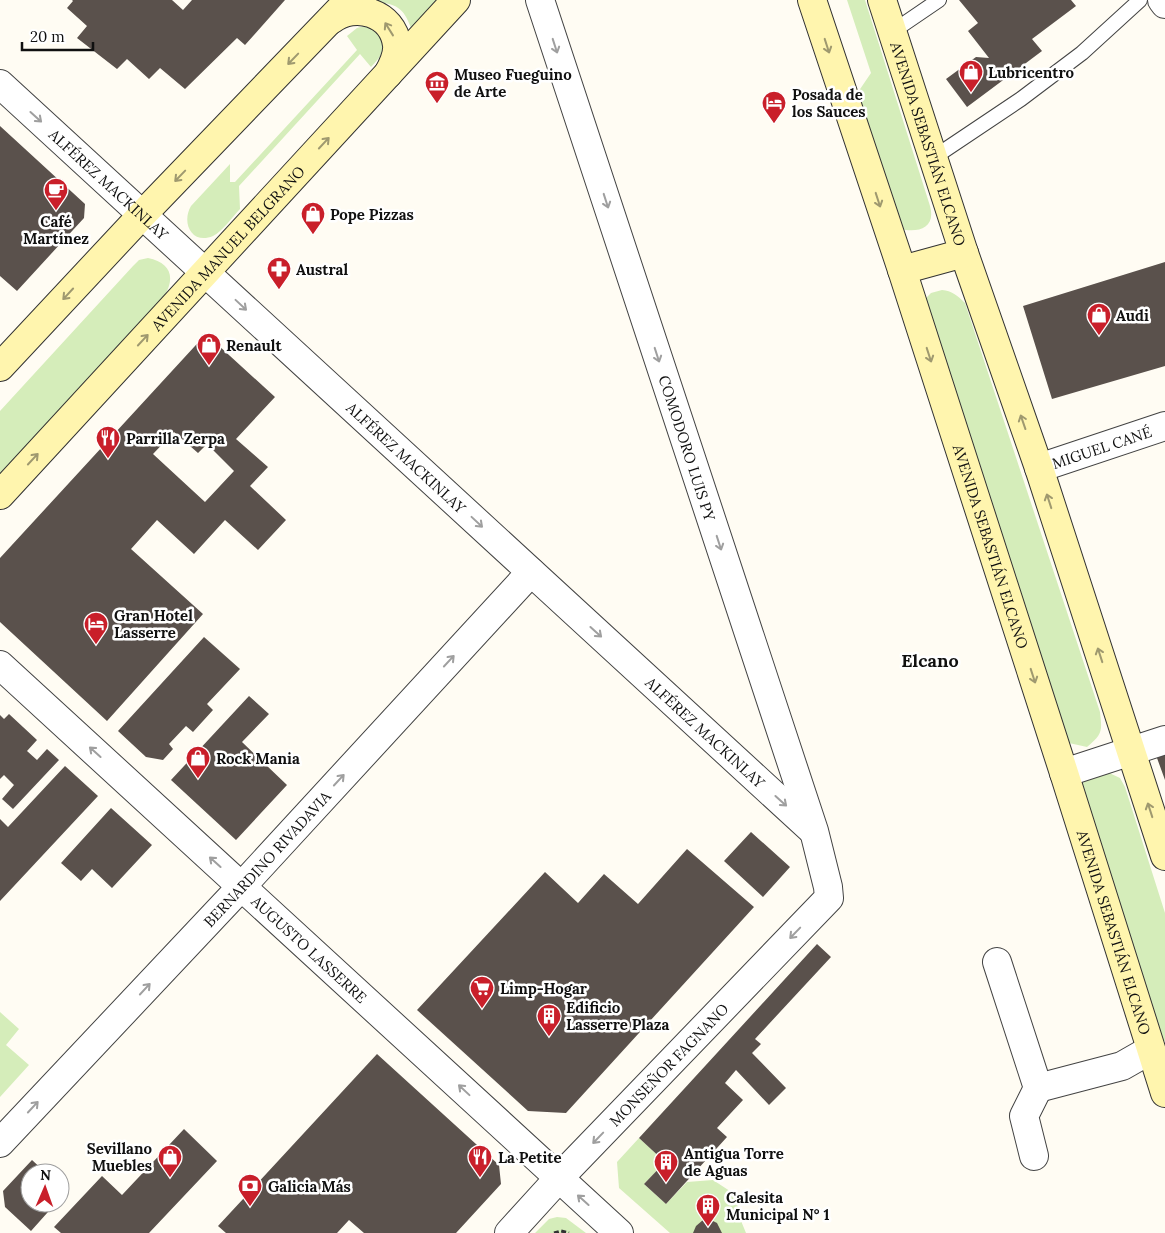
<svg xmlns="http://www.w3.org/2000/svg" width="1165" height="1233" font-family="Lora,serif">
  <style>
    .green { fill: #d5edba }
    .building { fill: #5a514c; fill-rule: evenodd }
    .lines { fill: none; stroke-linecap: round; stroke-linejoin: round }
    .lane-casing { stroke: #434343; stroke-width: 16 }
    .street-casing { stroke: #434343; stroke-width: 30 }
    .secondary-casing { stroke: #323232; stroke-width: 30 }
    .path { stroke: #323232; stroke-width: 3; stroke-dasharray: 5 2.5; stroke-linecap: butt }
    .lane { stroke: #fff; stroke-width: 14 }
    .street { stroke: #fff; stroke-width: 28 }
    .secondary { stroke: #fff5ae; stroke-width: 28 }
    .oneway { stroke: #9f996f }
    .oneway2 { stroke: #9f9f9f }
    .labels { text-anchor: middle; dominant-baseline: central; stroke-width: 5; stroke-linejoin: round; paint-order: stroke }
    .poi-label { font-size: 15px; font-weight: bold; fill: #101010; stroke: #fff; text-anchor: start }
    .street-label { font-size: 15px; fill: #101010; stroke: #fff }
    .quarter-label { font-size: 18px; font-weight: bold; fill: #101010; stroke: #fff }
  </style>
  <rect width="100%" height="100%" fill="#fffcf3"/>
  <path class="green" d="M376,0H437L411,28C404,8 396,3 374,2Z
    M847,0H865L930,206C936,228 919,233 900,229L854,98L871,73Z
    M364,26H372L383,36C384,53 382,55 371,67L360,54L239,186L240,209C232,217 223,231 213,236C192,245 181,223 191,206L230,164V182H235L357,50L347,36L357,28Z
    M148,258C169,262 176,276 165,295L0,476V411L133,266L139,260Z
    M942,290C952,291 957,295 965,303L1100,712C1102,731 1103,734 1087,747L1069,743L926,298L931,293Z
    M1105,771L1120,778L1125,787L1165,913V1041H1158L1081,786L1086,778Z
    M0,1012L19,1029L6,1045L29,1065L0,1097Z
    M639,1138L665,1162L644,1184L666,1204L687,1182L713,1180L736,1195L739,1216L746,1233H670L619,1188L617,1162Z
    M557,1217L566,1218L586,1233H535L549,1219Z"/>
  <path class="building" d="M72,0H172L183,10L192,0H285L245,45L237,38L185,89L160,68L149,79L127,59L117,69L77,38L87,26L67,8L73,1Z
    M959,0H1071L1076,6L1032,39L1042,51L967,107L946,79L976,57L989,58L968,31L978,23Z
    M0,126L85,204L84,218L17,291L0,276Z
    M1165,262V366L1052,399L1023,306Z
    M206,334L275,397L236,439L268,467L250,486L286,520L258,550L225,520L194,554L157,520L131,549L203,614L107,721L0,622V558ZM174,432L198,453L207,444L234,471L205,502L153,454Z
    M204,637L240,669L207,704L213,710L193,732L186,726L169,744L173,749L163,760L146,757L118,731Z
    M249,696L269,714L242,742L287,785L236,840L171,780Z
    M9,714L37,740L27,751L37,760L47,749L59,760L13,809L2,799L14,785L4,775L0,779V715L4,719Z
    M1165,755V780L1157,758Z
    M65,766L98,796L0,901V819L8,827Z
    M111,808L152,845L112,888L92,869L81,881L61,863Z
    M751,832L790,867L763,897L724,861Z
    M687,849L754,907L566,1113L528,1111L417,1010L545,872L578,903L604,874L638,904Z
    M817,944L831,957L755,1039L761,1044L752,1053L786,1088L769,1105L736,1070L725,1083L743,1100L717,1128L727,1137L666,1204L644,1184L665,1162L639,1138Z
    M377,1054L499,1165L501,1184L456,1233H364L349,1220L337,1233H226L218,1226Z
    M184,1129L217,1161L149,1233H61L54,1227L102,1176L122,1195Z
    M32,1160L46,1173H30V1203H56L31,1231L5,1207L3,1191Z
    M703,1220L713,1221L717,1223L722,1233H693L696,1226Z"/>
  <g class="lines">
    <defs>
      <path id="lane" d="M892,32L939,0
        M933,158L1021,99L1082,53L1140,0"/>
      <g id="street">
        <path d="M1162,0L1165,4"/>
        <path id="s1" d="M0,84L812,830"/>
        <path id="s2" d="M1039,468L1165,426"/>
        <path id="s3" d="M0,665L619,1233"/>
        <path d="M1064,773L1165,740"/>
        <path d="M997,962L1038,1088L1024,1116L1034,1156"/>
        <path d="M1038,1088L1122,1066L1150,1050"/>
        <path id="s4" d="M0,1143L242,886L531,572"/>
        <path id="s5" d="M509,1233L559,1178L829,898L828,887L814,831L540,0"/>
      </g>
      <g id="secondary">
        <path id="s6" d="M812,0L902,270L1064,773L1165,1093"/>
        <path id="s7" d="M882,0L964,253L1039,468L1165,856"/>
        <path d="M331,20C355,1 393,13 397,45C398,55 393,65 388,74"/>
        <path d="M902,270L964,253"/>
        <path d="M0,367L142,215L349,0"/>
        <path id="s8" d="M0,495L456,0"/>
      </g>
    </defs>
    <use href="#lane" class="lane-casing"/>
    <use href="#street" class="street-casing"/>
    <use href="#secondary" class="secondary-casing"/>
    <path class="path" d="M554,1233L561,1231L569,1233"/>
    <use href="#lane" class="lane"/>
    <use href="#street" class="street"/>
    <use href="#secondary" class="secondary"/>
  </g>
  <defs><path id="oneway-shaft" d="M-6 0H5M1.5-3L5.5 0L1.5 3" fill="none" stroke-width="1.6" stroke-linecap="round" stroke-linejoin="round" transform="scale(1.25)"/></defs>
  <g class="oneway">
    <use href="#oneway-shaft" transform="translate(389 29) rotate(-122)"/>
    <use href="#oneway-shaft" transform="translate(827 46) rotate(72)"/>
    <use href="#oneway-shaft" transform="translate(293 59) rotate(134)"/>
    <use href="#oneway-shaft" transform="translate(324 143) rotate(-47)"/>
    <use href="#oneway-shaft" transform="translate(180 176) rotate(134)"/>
    <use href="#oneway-shaft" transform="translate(878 200) rotate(72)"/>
    <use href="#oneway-shaft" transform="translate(68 294) rotate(133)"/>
    <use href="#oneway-shaft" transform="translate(143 340) rotate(-47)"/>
    <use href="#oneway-shaft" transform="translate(929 355) rotate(72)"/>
    <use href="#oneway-shaft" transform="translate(1023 422) rotate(-109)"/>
    <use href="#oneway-shaft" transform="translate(33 459) rotate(-47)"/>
    <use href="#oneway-shaft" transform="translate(1049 501) rotate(-108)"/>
    <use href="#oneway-shaft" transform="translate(1100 655) rotate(-108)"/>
    <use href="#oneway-shaft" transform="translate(1033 676) rotate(72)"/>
    <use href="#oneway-shaft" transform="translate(1150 810) rotate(-108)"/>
  </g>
  <g class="oneway2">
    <use href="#oneway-shaft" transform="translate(555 46) rotate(72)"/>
    <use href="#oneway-shaft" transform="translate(36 117) rotate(42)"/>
    <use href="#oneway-shaft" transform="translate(606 201) rotate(72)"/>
    <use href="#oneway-shaft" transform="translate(241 305) rotate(43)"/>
    <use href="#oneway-shaft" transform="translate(657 355) rotate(72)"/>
    <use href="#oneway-shaft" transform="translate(477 522) rotate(43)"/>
    <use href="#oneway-shaft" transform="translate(719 543) rotate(72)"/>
    <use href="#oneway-shaft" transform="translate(596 632) rotate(42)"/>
    <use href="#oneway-shaft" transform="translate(449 661) rotate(-47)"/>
    <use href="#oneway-shaft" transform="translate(95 752) rotate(-138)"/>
    <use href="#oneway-shaft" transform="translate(339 780) rotate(-47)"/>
    <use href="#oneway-shaft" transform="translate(781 801) rotate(42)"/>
    <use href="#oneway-shaft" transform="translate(215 862) rotate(-138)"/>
    <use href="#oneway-shaft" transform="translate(795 933) rotate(134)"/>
    <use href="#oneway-shaft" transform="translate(145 989) rotate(-47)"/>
    <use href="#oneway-shaft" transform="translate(464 1090) rotate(-137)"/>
    <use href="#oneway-shaft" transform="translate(33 1107) rotate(-47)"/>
    <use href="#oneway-shaft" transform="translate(598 1138) rotate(134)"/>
    <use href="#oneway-shaft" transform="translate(583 1200) rotate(-138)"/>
  </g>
  <defs>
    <symbol id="shop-pin" viewBox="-11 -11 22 30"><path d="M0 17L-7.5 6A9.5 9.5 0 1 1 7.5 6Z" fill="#c91f2a" stroke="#fff"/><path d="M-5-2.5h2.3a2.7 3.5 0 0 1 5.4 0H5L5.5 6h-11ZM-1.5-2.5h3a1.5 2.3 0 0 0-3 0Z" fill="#fff"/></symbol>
    <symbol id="museum-pin" viewBox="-11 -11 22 30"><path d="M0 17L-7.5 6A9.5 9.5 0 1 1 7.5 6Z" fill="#c91f2a" stroke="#fff"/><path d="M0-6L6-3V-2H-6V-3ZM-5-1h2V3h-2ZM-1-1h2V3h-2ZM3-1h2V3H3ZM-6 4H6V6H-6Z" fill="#fff"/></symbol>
    <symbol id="hotel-pin" viewBox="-11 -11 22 30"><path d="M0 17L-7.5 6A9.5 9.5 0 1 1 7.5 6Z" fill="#c91f2a" stroke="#fff"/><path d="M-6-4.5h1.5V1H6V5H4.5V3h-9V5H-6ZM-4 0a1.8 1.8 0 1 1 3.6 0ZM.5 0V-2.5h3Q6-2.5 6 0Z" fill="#fff"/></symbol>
    <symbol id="cafe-pin" viewBox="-11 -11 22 30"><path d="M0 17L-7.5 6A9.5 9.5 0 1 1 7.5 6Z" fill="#c91f2a" stroke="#fff"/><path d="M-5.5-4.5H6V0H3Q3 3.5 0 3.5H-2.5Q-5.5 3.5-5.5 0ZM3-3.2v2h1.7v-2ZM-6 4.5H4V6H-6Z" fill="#fff"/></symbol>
    <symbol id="pharmacy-pin" viewBox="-11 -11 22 30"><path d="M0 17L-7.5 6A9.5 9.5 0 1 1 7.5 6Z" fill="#c91f2a" stroke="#fff"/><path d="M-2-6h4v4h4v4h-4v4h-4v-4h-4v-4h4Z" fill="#fff"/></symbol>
    <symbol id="restaurant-pin" viewBox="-11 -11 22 30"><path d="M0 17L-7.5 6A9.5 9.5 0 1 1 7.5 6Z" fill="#c91f2a" stroke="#fff"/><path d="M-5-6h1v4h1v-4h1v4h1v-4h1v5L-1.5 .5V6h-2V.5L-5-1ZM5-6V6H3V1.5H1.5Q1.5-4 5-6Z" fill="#fff"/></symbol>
    <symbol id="supermarket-pin" viewBox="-11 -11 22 30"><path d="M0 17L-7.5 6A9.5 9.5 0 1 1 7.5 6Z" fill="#c91f2a" stroke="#fff"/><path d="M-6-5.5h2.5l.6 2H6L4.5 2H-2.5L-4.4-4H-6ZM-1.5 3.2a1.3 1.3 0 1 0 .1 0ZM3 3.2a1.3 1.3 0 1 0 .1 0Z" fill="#fff"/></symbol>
    <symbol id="building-pin" viewBox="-11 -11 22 30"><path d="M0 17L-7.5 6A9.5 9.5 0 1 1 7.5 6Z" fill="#c91f2a" stroke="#fff"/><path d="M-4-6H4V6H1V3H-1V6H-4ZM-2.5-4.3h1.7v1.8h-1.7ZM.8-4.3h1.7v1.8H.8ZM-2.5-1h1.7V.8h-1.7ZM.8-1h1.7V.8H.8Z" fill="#fff"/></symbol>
    <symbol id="bank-pin" viewBox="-11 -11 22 30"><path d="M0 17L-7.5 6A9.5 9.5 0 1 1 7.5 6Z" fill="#c91f2a" stroke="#fff"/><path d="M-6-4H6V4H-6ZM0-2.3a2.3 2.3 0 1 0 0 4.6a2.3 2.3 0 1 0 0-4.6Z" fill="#fff"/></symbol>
  </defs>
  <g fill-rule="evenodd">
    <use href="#shop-pin" x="957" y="58" width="28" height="38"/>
    <use href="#museum-pin" x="423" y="69" width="28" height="38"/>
    <use href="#hotel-pin" x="760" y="89" width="28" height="38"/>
    <use href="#cafe-pin" x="42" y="176" width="28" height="38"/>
    <use href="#shop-pin" x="299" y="200" width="28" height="38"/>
    <use href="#pharmacy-pin" x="265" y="255" width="28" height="38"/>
    <use href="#shop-pin" x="1085" y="301" width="28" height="38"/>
    <use href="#shop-pin" x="195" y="331" width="28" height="38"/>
    <use href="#restaurant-pin" x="94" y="424" width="28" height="38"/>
    <use href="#hotel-pin" x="82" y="610" width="28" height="38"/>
    <use href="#shop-pin" x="184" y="744" width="28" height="38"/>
    <use href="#supermarket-pin" x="468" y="974" width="28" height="38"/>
    <use href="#building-pin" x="535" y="1002" width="28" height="38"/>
    <use href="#shop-pin" x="156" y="1143" width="28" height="38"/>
    <use href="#restaurant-pin" x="466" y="1143" width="28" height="38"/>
    <use href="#building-pin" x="652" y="1148" width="28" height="38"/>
    <use href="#bank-pin" x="236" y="1172" width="28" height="38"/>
    <use href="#building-pin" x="694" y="1192" width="28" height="38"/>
  </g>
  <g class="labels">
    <g class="poi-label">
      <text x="988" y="72">Lubricentro</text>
      <text x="454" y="74">Museo Fueguino<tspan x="454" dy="17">de Arte</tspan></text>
      <text x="792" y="94">Posada de<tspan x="792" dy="17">los Sauces</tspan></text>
      <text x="330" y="214">Pope Pizzas</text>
      <text x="56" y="221" text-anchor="middle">Café<tspan x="56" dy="17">Martínez</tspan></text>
      <text x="296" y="269">Austral</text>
      <text x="1116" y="315">Audi</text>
      <text x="226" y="345">Renault</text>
      <text x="126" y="438">Parrilla Zerpa</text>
      <text x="114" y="615">Gran Hotel<tspan x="114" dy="17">Lasserre</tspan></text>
      <text x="216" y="758">Rock Mania</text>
      <text x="500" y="988">Limp-Hogar</text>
      <text x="566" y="1007">Edificio<tspan x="566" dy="17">Lasserre Plaza</tspan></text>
      <text x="152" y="1148" text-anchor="end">Sevillano<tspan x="152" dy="17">Muebles</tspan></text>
      <text x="684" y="1153">Antigua Torre<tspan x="684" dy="17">de Aguas</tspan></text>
      <text x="498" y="1157">La Petite</text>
      <text x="268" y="1186">Galicia Más</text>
      <text x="726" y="1197">Calesita<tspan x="726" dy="17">Municipal N° 1</tspan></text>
    </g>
    <g class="street-label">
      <text stroke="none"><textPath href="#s7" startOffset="151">AVENIDA SEBASTIÁN ELCANO</textPath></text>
      <text stroke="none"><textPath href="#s1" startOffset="148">ALFÉREZ MACKINLAY</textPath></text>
      <text stroke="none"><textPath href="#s8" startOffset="336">AVENIDA MANUEL BELGRANO</textPath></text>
      <text stroke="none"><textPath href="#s2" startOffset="66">MIGUEL CANÉ</textPath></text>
      <text transform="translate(687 448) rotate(72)">COMODORO LUIS PY</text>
      <text stroke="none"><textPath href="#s1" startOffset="552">ALFÉREZ MACKINLAY</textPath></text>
      <text stroke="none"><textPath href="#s6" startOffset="575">AVENIDA SEBASTIÁN ELCANO</textPath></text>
      <text stroke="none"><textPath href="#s1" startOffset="958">ALFÉREZ MACKINLAY</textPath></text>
      <text stroke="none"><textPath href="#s4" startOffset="390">BERNARDINO RIVADAVIA</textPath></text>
      <text stroke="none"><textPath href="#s6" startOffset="980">AVENIDA SEBASTIÁN ELCANO</textPath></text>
      <text stroke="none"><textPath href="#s3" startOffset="420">AUGUSTO LASSERRE</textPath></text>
      <text stroke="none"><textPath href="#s5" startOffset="232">MONSEÑOR FAGNANO</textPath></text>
    </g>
    <g class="quarter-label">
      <text x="930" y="660">Elcano</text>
    </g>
  </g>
  <g transform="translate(45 1188) rotate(2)"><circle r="24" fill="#ffffff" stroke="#9f9f9f"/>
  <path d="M0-4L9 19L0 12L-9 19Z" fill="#c91f2a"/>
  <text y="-8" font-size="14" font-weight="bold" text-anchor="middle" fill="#101010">N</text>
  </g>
  <path d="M22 42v8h71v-8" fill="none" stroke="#101010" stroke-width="2.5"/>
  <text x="30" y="42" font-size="15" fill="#101010" stroke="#ffffff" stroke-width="4" paint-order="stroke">20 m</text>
</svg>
